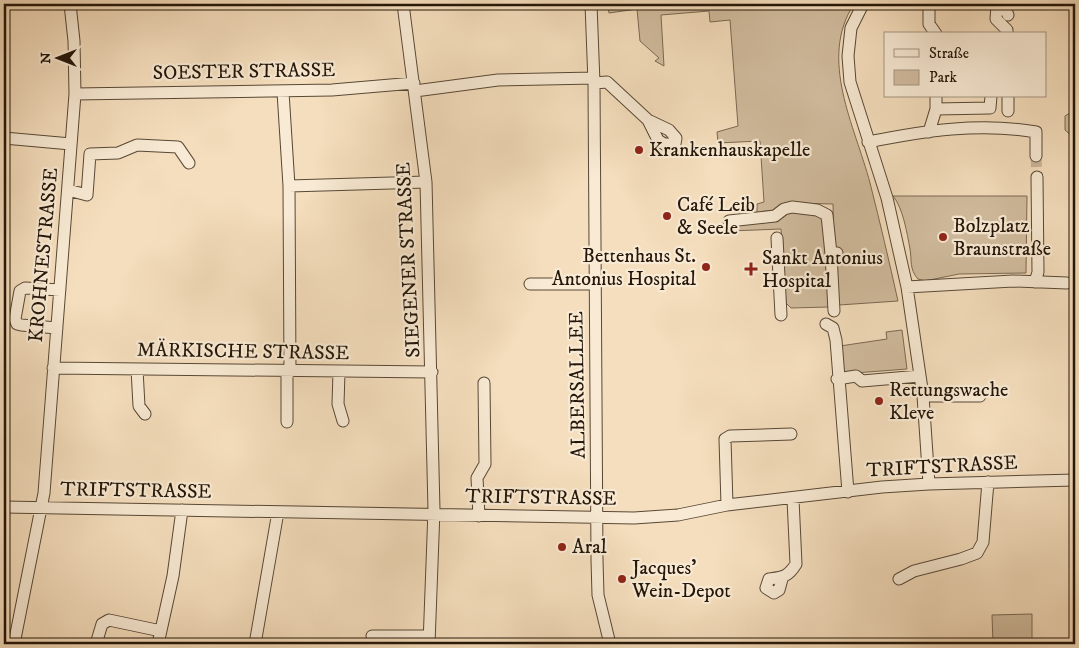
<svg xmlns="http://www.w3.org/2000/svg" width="1079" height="648" font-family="'IM FELL DW Pica',serif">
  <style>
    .green { fill: #d1bc9e; stroke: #7a6954 }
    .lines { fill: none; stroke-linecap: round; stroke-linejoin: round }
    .minor-tunnel { stroke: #cbb699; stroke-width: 11; stroke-dasharray: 11 5.5; stroke-linecap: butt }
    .minor-casing { stroke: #584836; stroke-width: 13 }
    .minor { stroke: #f8ead4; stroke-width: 11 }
    .poi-dot { fill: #8f2418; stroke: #f8ead4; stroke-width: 2 }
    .labels { text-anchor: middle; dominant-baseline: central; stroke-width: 4.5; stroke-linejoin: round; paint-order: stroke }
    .street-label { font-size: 20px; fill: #241609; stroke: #f8ead4 }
    .poi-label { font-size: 20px; fill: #241609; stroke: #f8ead4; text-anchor: start }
  </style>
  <rect width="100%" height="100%" fill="#f5debd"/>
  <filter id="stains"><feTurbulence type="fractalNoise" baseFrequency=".004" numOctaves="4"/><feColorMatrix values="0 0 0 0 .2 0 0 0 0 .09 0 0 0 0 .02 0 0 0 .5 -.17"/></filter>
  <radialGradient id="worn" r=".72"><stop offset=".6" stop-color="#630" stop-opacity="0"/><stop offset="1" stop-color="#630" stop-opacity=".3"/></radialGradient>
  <path class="green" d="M625,4H854C818,59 855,126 870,183C880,222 889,261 898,301L839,305L835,300L833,204L789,203L773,213L757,215V204L764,202L760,141L718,143L717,132L738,126L730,20L710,22L709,11L661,15L664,66L655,61L659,58L640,41L637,9L609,13L608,6Z
    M1075,110V137L1074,138L1065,130V116Z
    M893,196H1027L1026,273L959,274L925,281L918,279C909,269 912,260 910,249C907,233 903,208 893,196Z
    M804,210L820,217L827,232L829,307L791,308L786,303L781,229L730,231L731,225L787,212Z
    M902,330L907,369L842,374L840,346L887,339L886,332Z
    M1032,614V644H993L992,615Z"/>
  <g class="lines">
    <path class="minor-tunnel" d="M1036,156L1037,177"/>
    <defs>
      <path id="minor" d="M403,4L426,182L434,510L429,644
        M591,4L594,83L597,560L598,595L610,644
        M863,4L851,28L848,56L850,82L887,198L907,287L923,396L929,484
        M929,4V24L936,34
        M997,4L996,19L1007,30V34
        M1003,4L1008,15
        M594,83L607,82L648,120L658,140L664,144H675L676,138L669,130L648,120
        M415,91L498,80L594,78
        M283,92L289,186L290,372
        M75,94L332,90L414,83
        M1008,96V111
        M936,109L990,108L991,96
        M929,132L936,109V96
        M4,138L71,144
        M868,142C924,131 979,122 1036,132V156
        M289,186L426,182
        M68,190L87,195L90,154L118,153L137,145L178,147L189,163
        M729,221L775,216L784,209L792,207L817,210L827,215L831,254
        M777,238L781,315
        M1035,282L1038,272L1037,177
        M530,284H596
        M907,287L1013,281L1067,283
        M834,311L831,254L837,253
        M826,324L833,328L836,340L848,492
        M57,328L21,325L17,324L15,319L20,291L25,288L60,290
        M53,368L432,372
        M137,369L139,406L145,414
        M287,372V422
        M339,372L338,404L343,421
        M837,379L856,376L862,381L920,376
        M923,396H980
        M727,505L725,439L730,436L791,434
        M4,507L634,518L678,515L727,505L882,487L929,484L1075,480
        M479,516L477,478L485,464L484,383
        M782,579L779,590L774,593L766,588L769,579C783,577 788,577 796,564L793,499
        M899,579L914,571L961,559L977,553L983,542L988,482
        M372,636H429
        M14,644L44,493L75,94L74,41L70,4
        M96,644L102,624L109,620L161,631
        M158,644L173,576L182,510
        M255,644L278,512"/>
    </defs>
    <use href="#minor" class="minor-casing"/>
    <use href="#minor" class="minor"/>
  </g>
  <g class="poi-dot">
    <circle cx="639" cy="150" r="5"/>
    <circle cx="667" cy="216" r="5"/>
    <circle cx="943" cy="237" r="5"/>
    <circle cx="706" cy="267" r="5"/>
    <path d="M748.5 261.5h5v5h5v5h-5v5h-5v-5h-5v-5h5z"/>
    <circle cx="879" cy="401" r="5"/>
    <circle cx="562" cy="547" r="5"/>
    <circle cx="622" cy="579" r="5"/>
  </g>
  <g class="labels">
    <g class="street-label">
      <text transform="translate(244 72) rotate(-1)">SOESTER STRASSE</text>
      <text transform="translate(44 255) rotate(-85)">KROHNESTRASSE</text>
      <text transform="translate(409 260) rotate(-93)">SIEGENER STRASSE</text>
      <text transform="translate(243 352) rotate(1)">MÄRKISCHE STRASSE</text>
      <text transform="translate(578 385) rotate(-91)">ALBERSALLEE</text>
      <text transform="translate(942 467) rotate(-3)">TRIFTSTRASSE</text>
      <text transform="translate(136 491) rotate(1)">TRIFTSTRASSE</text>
      <text transform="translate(541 498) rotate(1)">TRIFTSTRASSE</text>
    </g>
    <g class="poi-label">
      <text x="649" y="150">Krankenhauskapelle</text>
      <text x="677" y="205">Café Leib<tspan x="677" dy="23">&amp; Seele</tspan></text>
      <text x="953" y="226">Bolzplatz<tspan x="953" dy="23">Braunstraße</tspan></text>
      <text x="696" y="256" text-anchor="end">Bettenhaus St.<tspan x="696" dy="23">Antonius Hospital</tspan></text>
      <text x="762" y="258">Sankt Antonius<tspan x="762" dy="23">Hospital</tspan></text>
      <text x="889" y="390">Rettungswache<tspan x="889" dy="23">Kleve</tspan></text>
      <text x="572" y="547">Aral</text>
      <text x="632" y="568">Jacques’<tspan x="632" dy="23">Wein-Depot</tspan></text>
    </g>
  </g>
  <rect width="1079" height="648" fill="none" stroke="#f5debd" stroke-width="20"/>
  <rect x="5" y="5" width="1069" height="638" fill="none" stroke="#241609" stroke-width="2.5"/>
  <rect x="10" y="10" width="1059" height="628" fill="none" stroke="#241609"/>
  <rect x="884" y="32" width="162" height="65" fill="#f8ead4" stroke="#a39583"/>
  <rect x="894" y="49" width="25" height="8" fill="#f8ead4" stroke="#a39583"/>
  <text x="929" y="58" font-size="15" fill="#241609">Straße</text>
  <rect x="894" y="70" width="25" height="15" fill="#d1bc9e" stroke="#a39583"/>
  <text x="929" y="82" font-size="15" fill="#241609">Park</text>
  <g transform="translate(58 58) rotate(270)" stroke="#f8ead4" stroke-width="4" paint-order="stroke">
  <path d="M0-4L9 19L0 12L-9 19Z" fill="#241609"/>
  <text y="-8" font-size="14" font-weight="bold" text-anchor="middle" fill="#241609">N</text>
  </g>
  <rect width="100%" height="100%" filter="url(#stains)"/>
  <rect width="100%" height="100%" fill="url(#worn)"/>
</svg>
